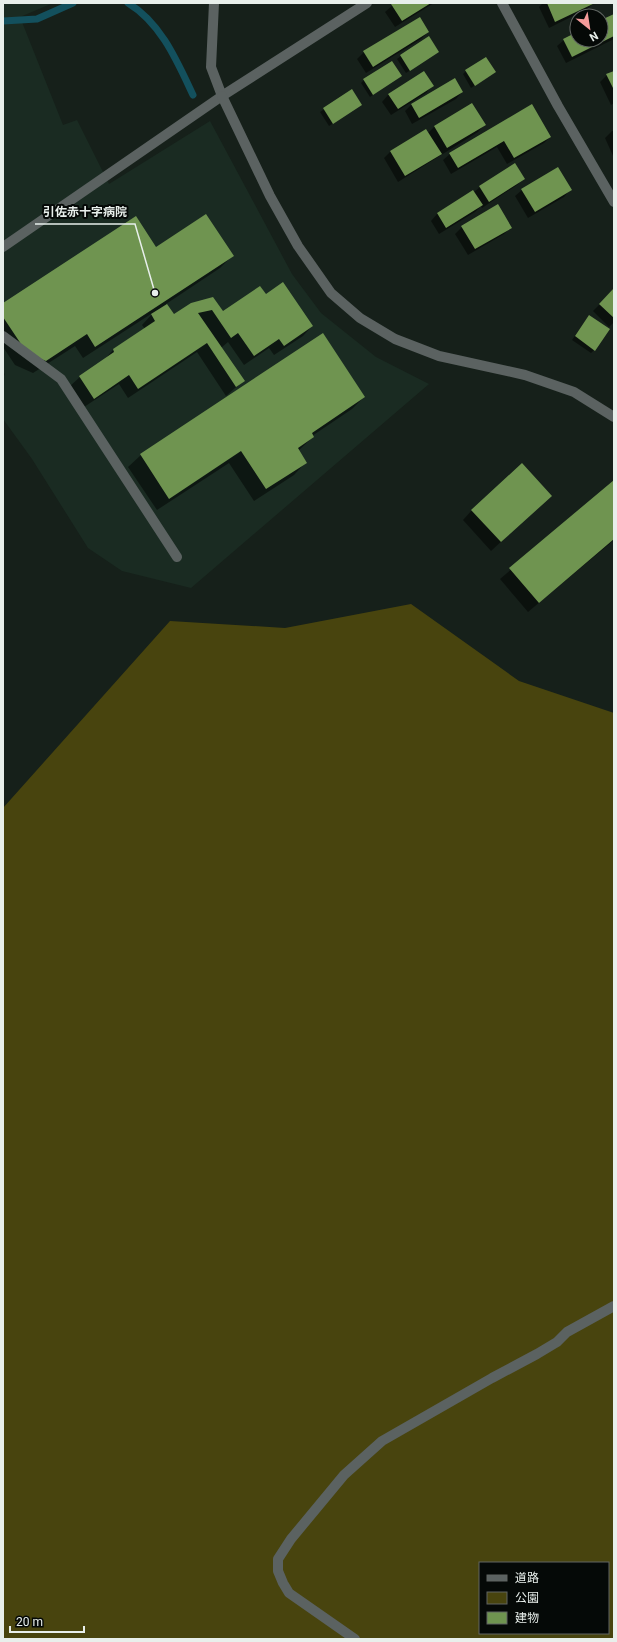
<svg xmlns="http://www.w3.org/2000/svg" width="617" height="1642" font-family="Roboto,'Noto Sans JP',sans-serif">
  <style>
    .built { fill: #1a2b22 }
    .green { fill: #48440e; fill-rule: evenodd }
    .shadow { fill: #0007 }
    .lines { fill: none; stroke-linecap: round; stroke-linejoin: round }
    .stream { stroke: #13505d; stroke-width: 7 }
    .building { fill: #6f9450 }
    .minor { stroke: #5b6261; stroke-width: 10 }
    .tertiary { stroke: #5b6261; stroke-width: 10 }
    .leader { fill: none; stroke: #e8efeb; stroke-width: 1.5 }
    .callout-dot { fill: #e8efeb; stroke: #050907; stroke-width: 1.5 }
    .callout-label { font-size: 12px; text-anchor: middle; font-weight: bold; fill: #e8efeb; stroke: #050907; stroke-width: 4; stroke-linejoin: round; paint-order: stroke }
  </style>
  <rect width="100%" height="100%" fill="#16201a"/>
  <path class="built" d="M3,3H53L20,17L63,125L77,120L109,184L210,121L292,274L321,313L376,357L429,384L191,588L122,571L88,548L32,459L3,419V378L5,374L3,372Z"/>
  <path class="green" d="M411,604L519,681L614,713V1639H3V808L170,621L285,628ZM480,1563H608V1633H480Z"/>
  <path class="shadow" d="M395,3H434L395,27L385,12Z
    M543,3H594L587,9L549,28L539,7Z
    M614,15V39L566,63L557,46L564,40L577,33V40H601V21Z
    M428,32L421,39L366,73L357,59L364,52Z
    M438,52L406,73L397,59L401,56Z
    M466,71L495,72L471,88L463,74Z
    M424,72L432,86L426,93L391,115L382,102L388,95Z
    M614,72V103L611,105L600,82L607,75Z
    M401,76L370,97L361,83L364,80Z
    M352,91L361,105L329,126L320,112Z
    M462,92L456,99L412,124L405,111L412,104Z
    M532,106L550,137L544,143L507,164L497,147L451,174L443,160L450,154Z
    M484,125L478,132L398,182L384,158L390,152L426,130L428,133L435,126Z
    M612,131H614V158L605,138Z
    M515,165L524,178L517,185L482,208L481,206L475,212L439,234L431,221L437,214L472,191L473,193L480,187Z
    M522,190H570L564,197L528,218L515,196Z
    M462,227H511L504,234L468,255L455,234Z
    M156,248L232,256L220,268L166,304L174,315L192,304L222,313L265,296L312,326L303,336L274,355L269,348L244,365L228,342L221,348L243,381L226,396L197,352L128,398L119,384L84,407L70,386L80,377L104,360L113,350L145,329L142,325L154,312L83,358L75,346L33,373L15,365L3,347V304Z
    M614,290V322L609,327L593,311Z
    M586,320L594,350L591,353L572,340Z
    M364,397L352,409L312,436L313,437L298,451L306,462L294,475L254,501L229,463L157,510L128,467L141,455Z
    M614,481V540L528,612L500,579Z
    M541,505L491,551L463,520L472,510Z"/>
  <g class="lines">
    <path class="stream" d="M128,3C161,23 177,61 193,95
      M3,21L37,19L73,3"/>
  </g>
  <path class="building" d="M393,3H431L402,21L391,4Z
    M547,3H595L555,22Z
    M614,14V36L572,57L563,39L577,32V40H601V20Z
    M420,17L429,32L373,67L363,51Z
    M429,36L439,52L410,71L400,55Z
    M486,57L496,72L475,86L465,70Z
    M392,61L402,76L373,95L363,79Z
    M424,71L434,86L398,109L388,94Z
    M614,71V90L606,74Z
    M455,78L463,92L419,118L411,104Z
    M352,89L362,105L333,124L323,108Z
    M472,103L486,125L447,148L434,126Z
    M532,104L551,137L514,158L504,141L458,168L449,153Z
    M426,129L442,154L405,176L390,151Z
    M515,163L525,179L489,202L479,186Z
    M558,167L572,190L535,212L521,189Z
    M473,190L483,205L446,228L437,213Z
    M498,204L512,228L475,249L461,226Z
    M206,214L234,256L95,347L87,334L46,361L27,353L3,317V303L136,216L156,247Z
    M283,282L313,326L284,346L279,339L254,356L238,333L231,338L212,310L198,313L245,381L236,387L207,343L138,389L129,375L94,399L79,376L114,352L113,349L155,321L151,314L167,304L174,314L191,303L213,297L223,311L260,286L266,294Z
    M614,288V318L599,304Z
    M589,315L610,329L595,351L575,336Z
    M323,333L365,397L312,433L314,437L298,448L307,463L266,489L241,451L169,499L140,454Z
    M522,463L552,496L501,542L471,510Z
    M614,480V539L539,603L509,568Z"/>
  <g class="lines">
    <path class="minor" d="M214,3L211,67L222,96
      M502,3L558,106L614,202
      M3,247L222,96L367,3
      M3,336L61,379L177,557
      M355,1639L289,1593L283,1583L278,1571V1559L291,1539L344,1475L382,1441L492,1378L537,1354L557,1342L567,1332L614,1306"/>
    <path class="tertiary" d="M222,96L270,196L298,246L331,293L360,318L395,339L439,356L525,375L574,392L614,417"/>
  </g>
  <path class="leader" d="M155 293L135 224H35"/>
  <circle class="callout-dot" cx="155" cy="293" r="4"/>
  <g class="callout-label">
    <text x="85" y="216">引佐赤十字病院</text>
  </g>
  <rect width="617" height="1642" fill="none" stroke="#e8efeb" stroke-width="8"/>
  <rect x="479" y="1562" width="130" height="72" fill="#050907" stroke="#606562"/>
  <rect x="487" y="1575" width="20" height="6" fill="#5b6261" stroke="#606562"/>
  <text x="515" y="1582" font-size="12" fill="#e8efeb">道路</text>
  <rect x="487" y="1592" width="20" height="12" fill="#48440e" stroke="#606562"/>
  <text x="515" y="1602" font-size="12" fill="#e8efeb">公園</text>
  <rect x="487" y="1612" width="20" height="12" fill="#6f9450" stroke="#606562"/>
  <text x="515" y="1622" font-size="12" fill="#e8efeb">建物</text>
  <g transform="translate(589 28) rotate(150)"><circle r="19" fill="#050907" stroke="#606562"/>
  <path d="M0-3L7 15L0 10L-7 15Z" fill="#f59b9a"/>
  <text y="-6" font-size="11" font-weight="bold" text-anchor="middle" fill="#e8efeb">N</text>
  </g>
  <path d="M10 1626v6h74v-6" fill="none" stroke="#e8efeb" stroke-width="2"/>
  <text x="16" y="1626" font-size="12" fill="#e8efeb" stroke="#050907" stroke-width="3" paint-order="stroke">20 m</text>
</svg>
